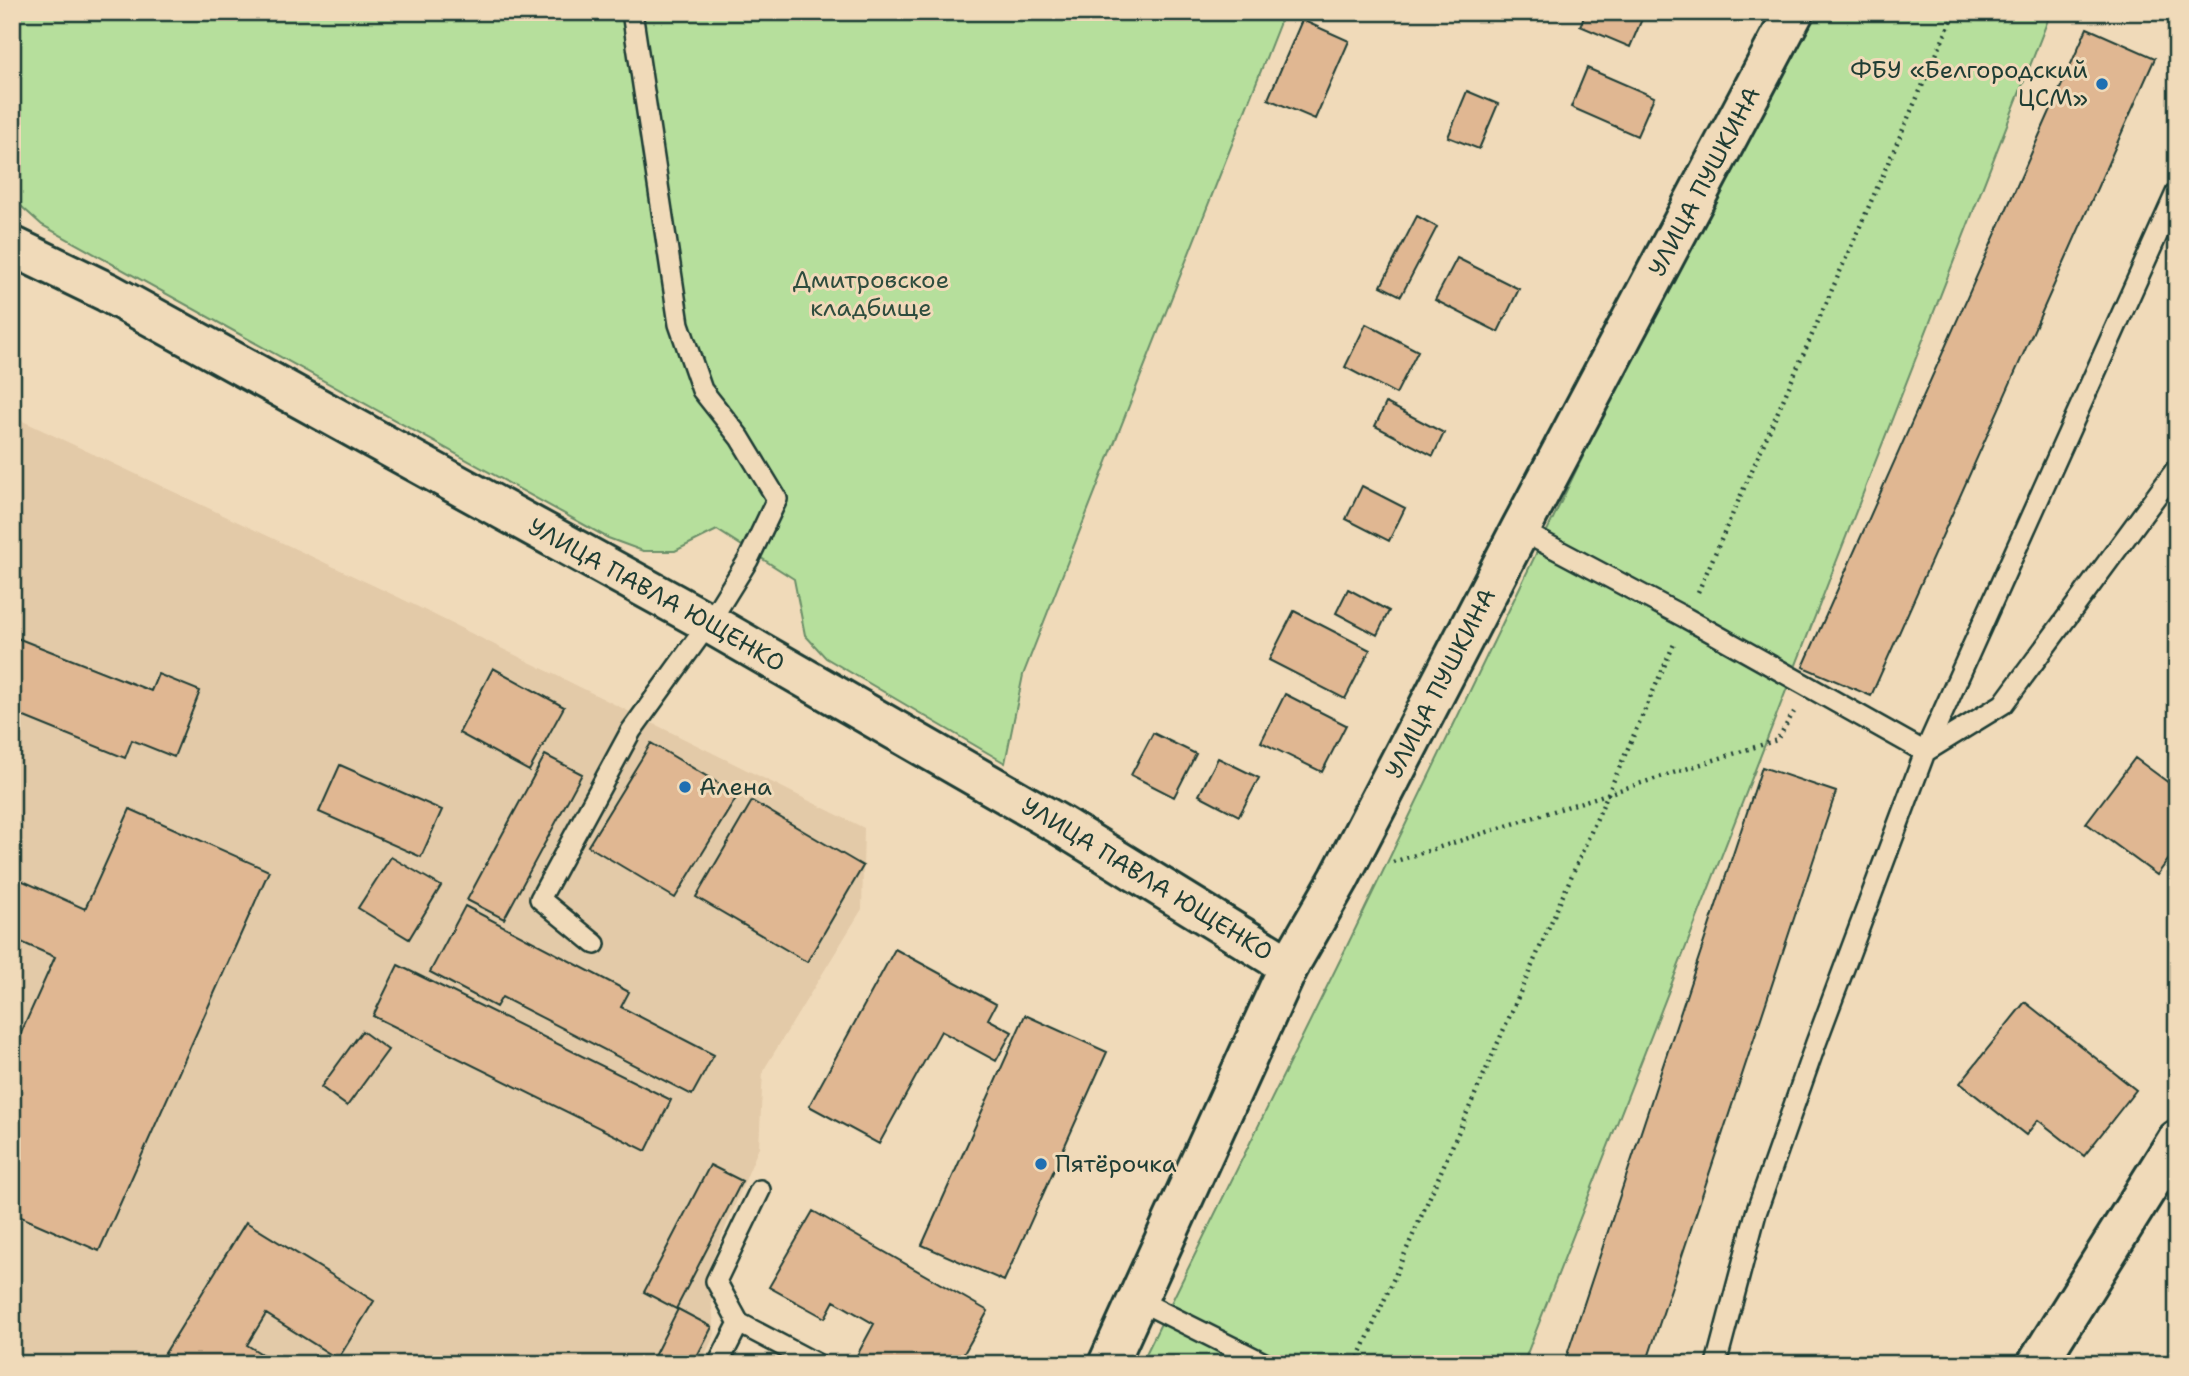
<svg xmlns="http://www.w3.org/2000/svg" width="2189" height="1376" font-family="'Shantell Sans',sans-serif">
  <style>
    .built { fill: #e3caa8 }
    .green { fill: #b6df9c; stroke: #6a8e68; stroke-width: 2 }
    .building { fill: #e0b792; stroke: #1f3d34; stroke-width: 2 }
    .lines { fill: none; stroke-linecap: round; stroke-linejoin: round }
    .service-casing { stroke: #1f3d34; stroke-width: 24 }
    .minor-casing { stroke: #1f3d34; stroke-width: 44 }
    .tertiary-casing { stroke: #1f3d34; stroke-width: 44 }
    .path { stroke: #1f3d34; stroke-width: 4.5; stroke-dasharray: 2 5; stroke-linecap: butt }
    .service { stroke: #f0dab9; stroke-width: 19 }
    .minor { stroke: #f0dab9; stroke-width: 38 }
    .tertiary { stroke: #f0dab9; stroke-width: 38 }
    .poi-dot { fill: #1f6fb2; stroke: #f0dab9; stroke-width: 2.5 }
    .labels { text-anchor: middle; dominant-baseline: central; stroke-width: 6; stroke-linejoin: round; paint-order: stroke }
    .poi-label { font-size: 24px; fill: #1f3d34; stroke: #f0dab9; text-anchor: start }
    .street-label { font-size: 24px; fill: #1f3d34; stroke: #f0dab9 }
    .park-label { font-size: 24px; fill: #2e4d3e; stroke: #f0dab9 }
  </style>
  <rect width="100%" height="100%" fill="#f0dab9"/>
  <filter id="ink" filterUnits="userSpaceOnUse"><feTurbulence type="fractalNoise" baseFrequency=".0143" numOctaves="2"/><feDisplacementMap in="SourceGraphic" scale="14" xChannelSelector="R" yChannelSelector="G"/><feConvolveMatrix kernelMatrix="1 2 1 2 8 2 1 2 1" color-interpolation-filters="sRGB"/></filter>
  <g filter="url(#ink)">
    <path class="built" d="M12,416L398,597L864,828L862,909L763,1071L759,1147L708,1270L715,1334L700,1364H12Z"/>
    <path class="green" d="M12,12H1284L1023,675L1005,763L826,658L805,635L794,579L717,530L675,551H643L608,538L42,225L12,198Z
      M1797,12H2051L1523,1364H1141L1347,946Z"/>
    <path class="building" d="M1586,12H1626L1642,19L1630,47L1580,26Z
      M1302,20L1349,41L1315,119L1268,99Z
      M2087,28L2155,58L1871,696L1803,667Z
      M1587,68L1654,97L1637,136L1571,107Z
      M1467,91L1498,104L1479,149L1448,137Z
      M1417,216L1437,227L1401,296L1381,286Z
      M1457,258L1519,289L1498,332L1435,300Z
      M1366,324L1418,351L1396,394L1345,367Z
      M1386,403L1444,433L1433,456L1375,426Z
      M1362,486L1405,508L1389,541L1346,519Z
      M1348,589L1389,611L1377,635L1336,613Z
      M1294,611L1370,650L1345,699L1269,660Z
      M12,636L151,691L158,674L200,691L174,757L132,740L125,758L12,712Z
      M493,668L564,707L529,771L459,733Z
      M1285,694L1346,725L1322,772L1261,742Z
      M1153,733L1196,754L1174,797L1131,775Z
      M651,743L738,795L675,898L588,846Z
      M545,755L582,774L504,919L467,900Z
      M1218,758L1259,778L1239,816L1199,795Z
      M2135,758L2177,789V848L2157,875L2086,823Z
      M340,765L442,810L421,857L319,812Z
      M1762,767L1836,792L1646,1364H1564Z
      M752,801L863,866L807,962L696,897Z
      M130,809L269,871L99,1251L12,1213V1053L55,957L12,938V876L85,909Z
      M391,857L441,886L409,939L358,908Z
      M465,906L629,992L621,1007L714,1055L692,1095L502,997L496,1007L430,972Z
      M895,949L996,1004L988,1019L1012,1032L996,1061L941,1031L879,1144L809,1106Z
      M398,965L671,1100L646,1151L373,1016Z
      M2025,1002L2136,1090L2084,1156L2038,1120L2026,1135L1960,1083Z
      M1025,1015L1107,1052L1004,1281L922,1245Z
      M362,1031L388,1050L347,1106L321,1087Z
      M710,1165L742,1181L676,1309L644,1292Z
      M813,1211L988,1311L958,1364H859L854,1361L874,1324L834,1301L825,1318L769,1287Z
      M246,1222L374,1301L338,1359L266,1314L247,1345L278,1364H171L162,1358Z
      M678,1309L712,1327L693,1364H650Z"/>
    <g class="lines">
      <defs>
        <path id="service" d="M1520,530L1686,618L1925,752L2176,193
          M595,944L540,899L631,731L709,623L748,560L777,499L740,438L702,390L679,324L632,12
          M1138,1300L1266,1364
          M739,1323L716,1281L760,1190
          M718,1364L739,1323L817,1364
          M1716,1364L1756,1213L1816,1043L1925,752L2003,704L2177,468"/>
        <path id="minor" d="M2037,1364L2177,1140"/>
        <g id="tertiary">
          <path id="s1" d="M12,246L107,292L709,623L1060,825L1289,966"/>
          <path id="s2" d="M1108,1364L1289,966L1339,879L1520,530L1794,12"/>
        </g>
      </defs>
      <use href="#service" class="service-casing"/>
      <use href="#minor" class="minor-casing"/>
      <use href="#tertiary" class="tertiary-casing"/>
      <path class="path" d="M1698,592L1955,12
        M1393,862L1777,740L1794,712
        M1356,1364L1674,644"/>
      <use href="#service" class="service"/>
      <use href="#minor" class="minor"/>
      <use href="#tertiary" class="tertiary"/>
    </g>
  </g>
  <g class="poi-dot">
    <circle cx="2102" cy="84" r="7"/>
    <circle cx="685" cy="787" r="7"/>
    <circle cx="1041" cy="1164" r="7"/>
  </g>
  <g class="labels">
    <g class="poi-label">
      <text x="2088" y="70" text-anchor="end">ФБУ «Белгородский<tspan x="2088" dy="28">ЦСМ»</tspan></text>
      <text x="699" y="787">Алена</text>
      <text x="1055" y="1164">Пятёрочка</text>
    </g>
    <g class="street-label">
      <text stroke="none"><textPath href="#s2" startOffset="1325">УЛИЦА ПУШКИНА</textPath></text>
      <text stroke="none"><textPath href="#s1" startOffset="733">УЛИЦА ПАВЛА ЮЩЕНКО</textPath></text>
      <text stroke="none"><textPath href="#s2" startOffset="758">УЛИЦА ПУШКИНА</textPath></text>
      <text stroke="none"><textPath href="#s1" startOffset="1300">УЛИЦА ПАВЛА ЮЩЕНКО</textPath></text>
    </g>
    <g class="park-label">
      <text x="871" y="280">Дмитровское<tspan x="871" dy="28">кладбище</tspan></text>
    </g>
  </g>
  <rect width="2189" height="1376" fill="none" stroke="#f0dab9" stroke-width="42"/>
  <rect x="21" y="21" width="2147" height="1334" fill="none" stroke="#1f3d34" stroke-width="2.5" filter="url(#ink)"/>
</svg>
